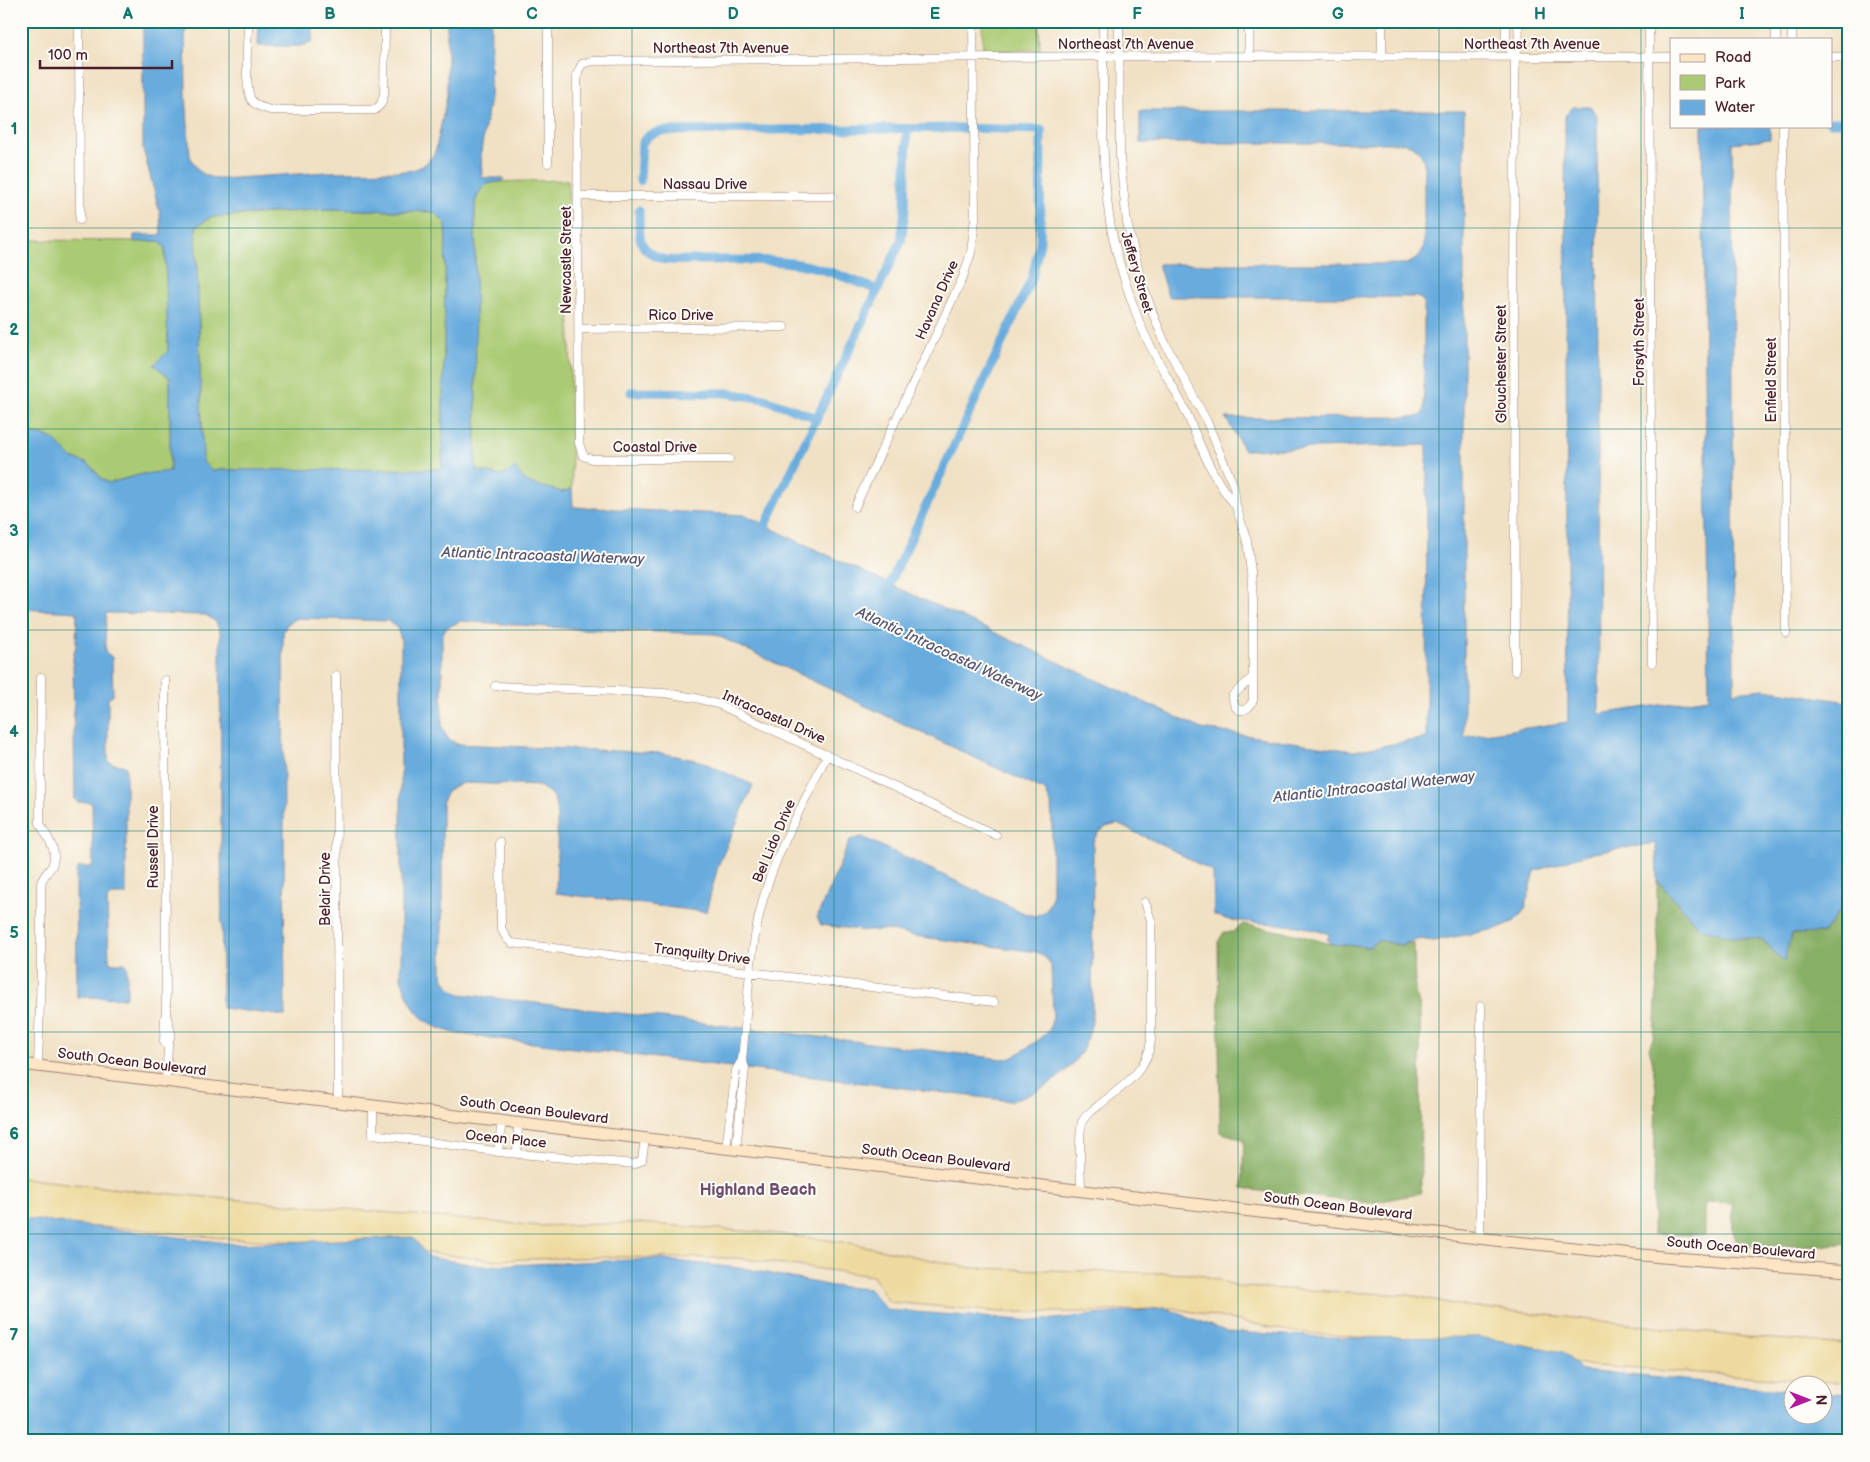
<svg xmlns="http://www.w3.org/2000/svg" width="1870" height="1462" font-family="'Balsamiq Sans',sans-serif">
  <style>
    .green { fill: #aacb73; stroke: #7a754f }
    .forest { fill: #87af65; stroke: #686748 }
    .sand { fill: #eeda9e; stroke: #9c7c64 }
    .water { fill: #68acde; stroke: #596684; fill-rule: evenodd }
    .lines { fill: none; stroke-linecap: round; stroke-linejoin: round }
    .canal { stroke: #68acde; stroke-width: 9 }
    .street-casing { stroke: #9e8078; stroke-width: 9 }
    .secondary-casing { stroke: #9e8078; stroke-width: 13 }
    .street { stroke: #fff; stroke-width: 8 }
    .secondary { stroke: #fce5c4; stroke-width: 11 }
    .grid { fill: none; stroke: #0f766e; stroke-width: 1; stroke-opacity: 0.55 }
    .labels { text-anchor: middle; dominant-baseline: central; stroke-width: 4; stroke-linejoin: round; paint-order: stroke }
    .street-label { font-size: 14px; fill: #4a1f2b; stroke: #fdfcf7 }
    .water-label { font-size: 15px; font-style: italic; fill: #565773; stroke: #fdfcf7 }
    .quarter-label { font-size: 16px; font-weight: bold; fill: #6d4e6c; stroke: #fdfcf7 }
    .neatline { fill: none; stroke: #0f766e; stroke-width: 2 }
    .grid-label { font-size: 16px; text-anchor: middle; font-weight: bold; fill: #0f766e }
  </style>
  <rect width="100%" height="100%" fill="#fdfcf7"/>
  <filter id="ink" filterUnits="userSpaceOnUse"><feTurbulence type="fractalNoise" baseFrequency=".02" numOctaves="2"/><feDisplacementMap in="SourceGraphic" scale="10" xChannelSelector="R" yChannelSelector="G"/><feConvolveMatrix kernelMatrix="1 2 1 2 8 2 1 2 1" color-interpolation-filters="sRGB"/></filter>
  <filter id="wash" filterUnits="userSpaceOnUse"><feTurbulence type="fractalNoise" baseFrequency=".0096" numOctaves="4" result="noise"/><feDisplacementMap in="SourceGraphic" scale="20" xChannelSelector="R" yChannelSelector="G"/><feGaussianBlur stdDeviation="1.12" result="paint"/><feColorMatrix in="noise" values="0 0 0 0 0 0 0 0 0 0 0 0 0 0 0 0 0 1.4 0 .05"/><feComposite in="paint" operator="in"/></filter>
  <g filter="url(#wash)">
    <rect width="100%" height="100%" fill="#f1e1c4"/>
    <path class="green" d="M982,21H1039L1040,50L983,51Z
      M568,180L572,489L562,492L476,470L475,202L481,189L489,182Z
      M328,209L434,212L446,224L442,470H211L203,462L196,226L211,217Z
      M21,240L159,241L165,248L170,378V472L143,474L109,483L102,479L89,464L72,458L53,439L42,435L21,433Z"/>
    <path class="forest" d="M1657,880L1700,928L1733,937L1762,939L1784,962L1791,934L1823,933L1849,899V1243L1816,1246H1738L1733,1231L1732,1203L1705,1202V1235L1653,1234L1656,1089L1652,1059L1649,1048L1654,1036L1659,951L1657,926Z
      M1243,924L1295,934L1331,944L1370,947L1379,940L1400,945L1414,943L1415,992L1420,1007L1421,1193L1371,1203L1242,1189L1244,1140L1220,1132L1218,942L1224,932H1233Z"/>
    <path class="sand" d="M21,1178L138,1191L540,1226L639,1223L770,1233L850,1243L971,1268L1198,1274L1241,1287L1410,1295L1458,1305L1745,1337L1849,1344V1383L1595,1366L1465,1345L1295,1332L1173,1308L1089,1312H1000L889,1302L873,1276L737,1258L604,1257L492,1260L343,1243L231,1239L127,1228L43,1225L21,1220Z"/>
    <path class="water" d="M143,21H185L186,94L190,156C196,171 205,178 220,179L329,172L408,171C422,168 430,163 436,149L447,96V21H491L490,98L481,151L482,178H504L501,182C483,183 482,187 475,202L476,470L501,476L515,468L526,482L562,492L572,489L573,507L746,515L793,539L1202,729L1354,751L1426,738L1427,445L1244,450L1226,418L1416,417L1422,415L1424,409V305L1422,299L1416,297H1168L1158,264H1407C1416,260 1420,256 1424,247V161C1420,150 1415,146 1404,143H1140V111H1464V737L1568,722L1565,116L1573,107H1590L1597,115L1599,714L1709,698L1702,126H1770V139L1732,143L1734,692L1764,689L1849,702V899L1823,933L1791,934L1784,962L1762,939L1733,937L1700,928L1657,880L1656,843L1587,854L1535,871L1525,909L1515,921L1496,929L1433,941L1420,939L1400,945L1379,940L1370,947L1331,944L1327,939L1330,934L1298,926L1229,920L1214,915L1213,872L1165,846L1117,824L1106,827L1098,833L1093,842L1092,1022C1089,1034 1086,1045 1079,1055C1065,1077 1035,1095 1011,1101L459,1034C421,1025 413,1013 401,978V639L397,628L389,621L297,618L288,623L283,632L285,1016L222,1008L220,632L216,622L206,615L106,613L105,652L112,657L113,695L108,698V761C114,766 121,763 126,767V895H112L107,900L109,960L111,963H125L127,965V995L125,998L77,997L76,872L79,867H91L93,864L92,804L89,802H77L75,799L73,658L76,645L77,612L21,609V433L42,435L53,439L72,458L89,464L102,479L109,483L143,474L170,471V378L154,365L168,351L165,248L159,241L134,242V235H161L160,213L143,149ZM328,209L434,212L446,224L442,469L211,470L203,462L196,227L211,217ZM461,621L578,629L714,634L1045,791L1051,803L1052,823V897L1046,911L1035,916L1024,913L862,837L850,840L817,917L821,925L867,931L887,930L914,936L1037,952L1047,959L1051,966L1053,1017L1049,1030L1040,1039L1012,1058L1003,1059L460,994C448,987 443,982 442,969V802C447,790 451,786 464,783L539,786C545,790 550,792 554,799C560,810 556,876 556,893L706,912L718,866L753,785L700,761L661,753L457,744L448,739L442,727V635L446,628Z
      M259,21H313V37L312,42L300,46H258Z
      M21,1218L235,1244L413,1237L428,1257L481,1266L657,1259L747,1269L832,1286L869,1289L887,1310L1034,1321L1165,1308L1227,1332L1346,1338L1479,1337L1564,1352L1582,1371L1792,1390V1414H1822L1823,1393L1849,1395V1441H21Z"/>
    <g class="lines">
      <path class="canal" d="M1831,122H1849
        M640,181L642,143L649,135L662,131L960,128L1041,130L1040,242L1032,278L885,594
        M639,210C640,238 635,250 665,260C708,261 763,257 804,265C830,270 854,281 878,290
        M631,392L727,393L765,399L817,418
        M761,535L901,241L905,210L907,130"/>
    </g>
  </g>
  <g filter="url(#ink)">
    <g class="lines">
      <defs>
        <path id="street" d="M79,21L80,220
          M249,21C247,36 244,90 252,101C257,107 264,108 270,110H375L381,104L384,95L385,23
          M548,21V163
          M1103,21C1104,86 1100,151 1109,215C1114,251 1126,287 1139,321C1151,353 1171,381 1186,412C1200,444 1212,479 1236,506
          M1119,21L1120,158L1127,223L1142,283L1155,319L1165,343L1207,422L1234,487L1236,506L1247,541L1251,572L1253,600V700C1247,715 1232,714 1233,695L1253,677
          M1249,21V56
          M1382,21V57
          M1506,21V43L1515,57L1519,43L1518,21
          M1649,21L1652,663
          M1776,21V39
          M1792,21V39
          M1831,57H1849
          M1783,126L1786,633
          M578,196H832
          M579,329L784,327
          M729,459H592L583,456L579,443L577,74L582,64L592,61L1104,56L1671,57
          M855,507L963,277L971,253L975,219L973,21
          M1515,671L1514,321L1515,57
          M336,675L338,1102
          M165,680L166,1014L171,1033L168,1047L166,1081
          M495,686L664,693L696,698L720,705L996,835
          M21,760C22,773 22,788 24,801C26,814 27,823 21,836
          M500,842L501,928L507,939L512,943L994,1002
          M165,1018L164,1042L168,1047
          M38,1066L41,969V883C43,876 48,872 52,866C59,849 46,837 40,823L41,677
          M373,1106V1134L508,1153L635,1164L642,1160L645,1139
          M726,1148L736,1070L742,1060C748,1002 749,940 768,883C783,839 807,797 827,755
          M736,1149L745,1068L742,1060
          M498,1152L502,1121
          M517,1154L518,1123
          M1081,1191C1081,1175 1078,1135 1082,1122C1085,1115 1092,1111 1098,1106C1121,1087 1148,1072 1151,1040V920L1145,902
          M1480,1238L1481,1006"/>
        <path id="secondary" d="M21,1064L1495,1240L1662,1257L1849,1271"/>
      </defs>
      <use href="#street" class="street-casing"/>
      <use href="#secondary" class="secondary-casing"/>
      <use href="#street" class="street"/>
      <use href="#secondary" class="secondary"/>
    </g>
  </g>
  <path class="grid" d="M229,21V1441M431,21V1441M632,21V1441M834,21V1441M1036,21V1441M1238,21V1441M1439,21V1441M1641,21V1441M21,228H1849M21,429H1849M21,630H1849M21,831H1849M21,1032H1849M21,1234H1849"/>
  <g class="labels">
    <g class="street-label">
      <text x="1126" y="44">Northeast 7th Avenue</text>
      <text x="1532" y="44">Northeast 7th Avenue</text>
      <text x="721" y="48">Northeast 7th Avenue</text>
      <text x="705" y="184">Nassau Drive</text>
      <text transform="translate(566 260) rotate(-90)">Newcastle Street</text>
      <text transform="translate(1137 272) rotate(74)">Jeffery Street</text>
      <text transform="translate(937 300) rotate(-66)">Havana Drive</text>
      <text x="681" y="315">Rico Drive</text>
      <text transform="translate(1639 342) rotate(-90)">Forsyth Street</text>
      <text transform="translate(1501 364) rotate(-90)">Glouchester Street</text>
      <text transform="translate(1771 380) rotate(-90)">Enfield Street</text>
      <text x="655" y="447">Coastal Drive</text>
      <text transform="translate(774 717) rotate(24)">Intracoastal Drive</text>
      <text transform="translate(774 841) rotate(-67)">Bel Lido Drive</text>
      <text transform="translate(153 847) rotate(-90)">Russell Drive</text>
      <text transform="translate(325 889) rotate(-90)">Belair Drive</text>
      <text transform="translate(702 954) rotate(7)">Tranquilty Drive</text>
      <text transform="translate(132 1062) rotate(7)">South Ocean Boulevard</text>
      <text transform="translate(534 1110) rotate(7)">South Ocean Boulevard</text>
      <text transform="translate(506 1139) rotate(6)">Ocean Place</text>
      <text transform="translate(936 1158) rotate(7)">South Ocean Boulevard</text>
      <text transform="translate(1338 1206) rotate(7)">South Ocean Boulevard</text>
      <text transform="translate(1741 1248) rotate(5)">South Ocean Boulevard</text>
    </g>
    <g class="water-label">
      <text transform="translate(543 556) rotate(2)">Atlantic Intracoastal Waterway</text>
      <text transform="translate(949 654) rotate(25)">Atlantic Intracoastal Waterway</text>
      <text transform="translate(1374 787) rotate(-6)">Atlantic Intracoastal Waterway</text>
    </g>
    <g class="quarter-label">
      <text x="758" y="1190">Highland Beach</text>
    </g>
  </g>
  <rect width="1870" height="1462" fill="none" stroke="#fdfcf7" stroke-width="55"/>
  <rect x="1670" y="38" width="162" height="90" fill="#fdfcf7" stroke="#b5a4a5"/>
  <rect x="1680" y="54" width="25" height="8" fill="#fce5c4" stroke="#b5a4a5"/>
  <text x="1715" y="62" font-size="15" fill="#4a1f2b">Road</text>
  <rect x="1680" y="75" width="25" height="15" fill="#aacb73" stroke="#b5a4a5"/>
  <text x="1715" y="88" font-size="15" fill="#4a1f2b">Park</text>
  <rect x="1680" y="100" width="25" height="15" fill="#68acde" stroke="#b5a4a5"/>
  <text x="1715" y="112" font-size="15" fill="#4a1f2b">Water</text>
  <g transform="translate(1808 1400) rotate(90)"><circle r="24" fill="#fdfcf7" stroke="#b5a4a5"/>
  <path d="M0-4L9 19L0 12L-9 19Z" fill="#b5179e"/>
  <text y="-8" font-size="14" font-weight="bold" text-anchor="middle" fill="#4a1f2b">N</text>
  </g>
  <path d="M40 60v8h132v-8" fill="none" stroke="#4a1f2b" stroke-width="2.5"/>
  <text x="48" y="60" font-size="15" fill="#4a1f2b" stroke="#fdfcf7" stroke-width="4" paint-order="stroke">100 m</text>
  <rect x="28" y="28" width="1814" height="1406" class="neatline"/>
  <g class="grid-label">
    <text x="128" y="19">A</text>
    <text x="330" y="19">B</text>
    <text x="532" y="19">C</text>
    <text x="733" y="19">D</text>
    <text x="935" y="19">E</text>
    <text x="1137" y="19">F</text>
    <text x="1338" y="19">G</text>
    <text x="1540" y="19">H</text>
    <text x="1742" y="19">I</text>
    <text x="14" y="134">1</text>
    <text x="14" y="335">2</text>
    <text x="14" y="536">3</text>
    <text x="14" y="737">4</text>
    <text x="14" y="938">5</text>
    <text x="14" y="1139">6</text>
    <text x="14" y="1340">7</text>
  </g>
</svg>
